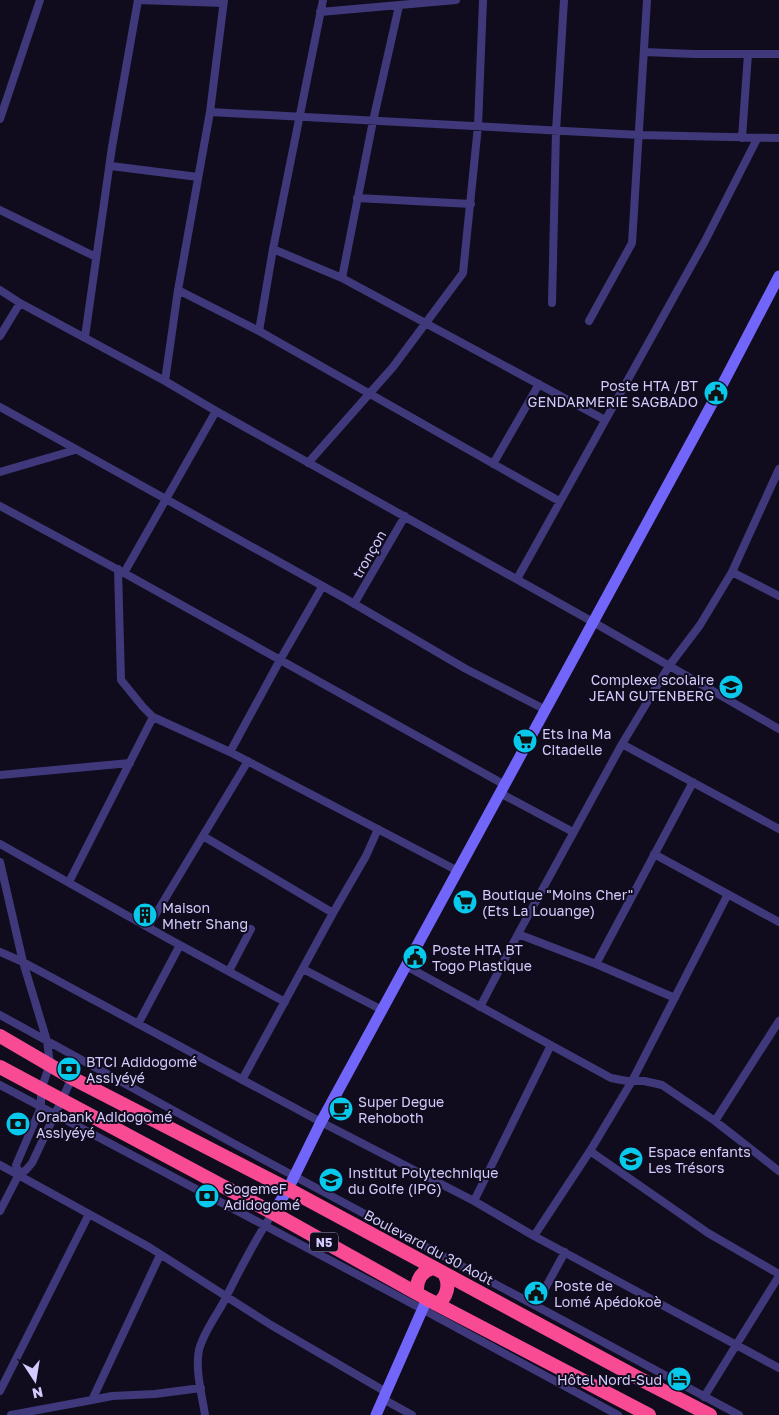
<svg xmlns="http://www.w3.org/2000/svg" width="779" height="1415" font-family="'Golos Text',sans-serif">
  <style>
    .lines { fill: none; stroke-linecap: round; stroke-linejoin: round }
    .street { stroke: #3f397b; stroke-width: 8 }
    .secondary { stroke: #7165fa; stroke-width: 11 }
    .highway { stroke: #f94a94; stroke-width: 14 }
    .labels { text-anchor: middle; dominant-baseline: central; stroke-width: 4; stroke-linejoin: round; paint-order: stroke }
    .shield { fill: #100c1d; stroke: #9892ba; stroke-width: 1 }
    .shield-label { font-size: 12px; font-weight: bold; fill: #d3cbfd }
    .poi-label { font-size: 14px; fill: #d3cbfd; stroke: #100c1d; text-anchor: start }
    .street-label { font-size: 14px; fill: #d3cbfd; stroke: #100c1d }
  </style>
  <rect width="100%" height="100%" fill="#100c1d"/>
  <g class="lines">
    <path class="street" d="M139,0L223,3
      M320,12L456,0
      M644,52L694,54H779
      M210,112L640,135L779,138
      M0,119L40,0
      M742,138L748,54
      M111,166L198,177
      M357,198L471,204
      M0,210L96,257
      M273,249L342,278L605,420
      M342,278L373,121L399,6
      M0,290L20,303L165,381L216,411L593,622L779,729
      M178,290L259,331L559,501
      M552,303L556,131L564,0
      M589,321L632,243L647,0
      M259,331L273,249L323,0
      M0,336L20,303
      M85,337L112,147L138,0
      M165,381L178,290L210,112L224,0
      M0,407L346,599L466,669L546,710
      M308,463L393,367L463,273L478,126L483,0
      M493,464L539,384
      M0,472L75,450
      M0,506L124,573L505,785
      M118,569L121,680L143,707L153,717L230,752L458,871
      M732,572L779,596
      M124,573L216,411
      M517,579L705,241L757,139
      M354,604L405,516
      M622,744L779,829
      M230,752L280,660L322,587
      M0,775L130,763
      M500,793L573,832
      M203,836L333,913
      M0,844L167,938L285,1002
      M654,854L779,922
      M0,862L23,962L47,1041L50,1064L41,1090V1107L16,1165L19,1174
      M69,882L153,717
      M148,927L248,761
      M518,934L596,964L675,998
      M0,952L23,962L321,1122L474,1201L534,1236L779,1368
      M596,964L693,782
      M406,966L611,1078L627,1081H644L662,1085L715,1121L779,1171
      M303,969L382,1010
      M229,971L251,929
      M480,1007L518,934L622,744L669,666L700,625L732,572L779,469
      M0,1015L229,1141L739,1415
      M138,1024L180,945
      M242,1080L333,913L366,856L378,829
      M0,1085L422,1309L618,1415
      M715,1121L779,1021
      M590,1151L708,1233L779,1274
      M0,1165L149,1247L271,1325L386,1392
      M474,1201L551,1045
      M0,1211L19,1174L26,1170L32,1163L72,1078
      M534,1236L590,1151L632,1081L728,894
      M536,1305L565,1252
      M0,1391L89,1214
      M704,1397L779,1276
      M383,1399L412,1415
      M92,1400L112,1396L155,1394L201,1388
      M11,1415L92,1400L160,1255
      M205,1415C202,1395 195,1370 199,1350C203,1334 214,1319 222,1305C238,1274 253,1242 273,1213"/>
    <path class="secondary" d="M273,1213L288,1189L321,1122L720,389L779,276
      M376,1415L427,1299"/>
    <path class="highway" d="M0,1036L72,1078L288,1189L642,1380L710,1415
      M0,1067L273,1213L427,1299L649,1415
      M417,1293C416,1281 421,1271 433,1268
      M437,1304C447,1298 450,1285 445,1275"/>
  </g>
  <defs>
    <symbol id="civic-disc" viewBox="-11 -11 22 22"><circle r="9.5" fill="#08c8ec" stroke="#100c1d"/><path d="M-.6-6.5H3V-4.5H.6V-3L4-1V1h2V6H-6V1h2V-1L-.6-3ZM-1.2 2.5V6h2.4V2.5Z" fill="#111"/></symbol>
    <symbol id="school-disc" viewBox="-11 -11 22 22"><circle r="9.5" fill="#08c8ec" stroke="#100c1d"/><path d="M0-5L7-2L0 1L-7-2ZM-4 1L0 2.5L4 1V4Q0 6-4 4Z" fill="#111"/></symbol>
    <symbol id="supermarket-disc" viewBox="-11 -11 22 22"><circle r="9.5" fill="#08c8ec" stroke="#100c1d"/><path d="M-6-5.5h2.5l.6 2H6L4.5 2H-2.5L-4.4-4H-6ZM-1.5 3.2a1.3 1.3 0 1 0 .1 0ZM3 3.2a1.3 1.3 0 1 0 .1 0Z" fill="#111"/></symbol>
    <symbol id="building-disc" viewBox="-11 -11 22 22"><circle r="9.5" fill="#08c8ec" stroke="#100c1d"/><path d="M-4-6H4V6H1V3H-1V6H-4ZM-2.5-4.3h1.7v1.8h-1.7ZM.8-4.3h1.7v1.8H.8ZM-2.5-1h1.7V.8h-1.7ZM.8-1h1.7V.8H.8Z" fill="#111"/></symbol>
    <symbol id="bank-disc" viewBox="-11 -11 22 22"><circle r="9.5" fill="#08c8ec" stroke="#100c1d"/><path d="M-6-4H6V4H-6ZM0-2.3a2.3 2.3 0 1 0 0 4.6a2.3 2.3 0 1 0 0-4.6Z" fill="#111"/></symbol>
    <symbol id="cafe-disc" viewBox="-11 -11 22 22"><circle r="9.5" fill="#08c8ec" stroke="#100c1d"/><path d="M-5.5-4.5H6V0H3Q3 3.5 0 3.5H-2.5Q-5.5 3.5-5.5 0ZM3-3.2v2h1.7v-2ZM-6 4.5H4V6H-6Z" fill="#111"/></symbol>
    <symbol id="hotel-disc" viewBox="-11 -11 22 22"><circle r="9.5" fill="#08c8ec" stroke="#100c1d"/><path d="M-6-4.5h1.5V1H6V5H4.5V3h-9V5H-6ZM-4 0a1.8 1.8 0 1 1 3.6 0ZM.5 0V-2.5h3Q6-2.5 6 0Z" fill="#111"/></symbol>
  </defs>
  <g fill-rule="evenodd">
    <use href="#civic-disc" x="702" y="379" width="28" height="28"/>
    <use href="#school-disc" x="717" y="673" width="28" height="28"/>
    <use href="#supermarket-disc" x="511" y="727" width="28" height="28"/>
    <use href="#supermarket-disc" x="451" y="888" width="28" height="28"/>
    <use href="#building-disc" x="131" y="901" width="28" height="28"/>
    <use href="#civic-disc" x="401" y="943" width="28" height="28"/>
    <use href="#bank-disc" x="55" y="1055" width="28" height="28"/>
    <use href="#cafe-disc" x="327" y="1095" width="28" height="28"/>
    <use href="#bank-disc" x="4" y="1110" width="28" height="28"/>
    <use href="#school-disc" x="617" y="1145" width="28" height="28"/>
    <use href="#school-disc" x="317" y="1166" width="28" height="28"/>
    <use href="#bank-disc" x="193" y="1182" width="28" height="28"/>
    <use href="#civic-disc" x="522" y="1279" width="28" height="28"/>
    <use href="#hotel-disc" x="665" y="1365" width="28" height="28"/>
  </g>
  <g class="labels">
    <rect class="shield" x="310" y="1232.5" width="28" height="19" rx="4"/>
    <g class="shield-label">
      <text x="324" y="1242">N5</text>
    </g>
    <g class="poi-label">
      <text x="698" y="385" text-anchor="end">Poste HTA /BT<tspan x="698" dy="16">GENDARMERIE SAGBADO</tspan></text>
      <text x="714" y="679" text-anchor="end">Complexe scolaire<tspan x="714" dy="16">JEAN GUTENBERG</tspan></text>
      <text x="542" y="733">Ets Ina Ma<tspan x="542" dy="16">Citadelle</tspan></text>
      <text x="482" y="894">Boutique "Moins Cher"<tspan x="482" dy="16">(Ets La Louange)</tspan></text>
      <text x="162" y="907">Maison<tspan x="162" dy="16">Mhetr Shang</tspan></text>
      <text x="432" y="949">Poste HTA BT<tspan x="432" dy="16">Togo Plastique</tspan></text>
      <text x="86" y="1061">BTCI Adidogomé<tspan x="86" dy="16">Assiyéyé</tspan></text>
      <text x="358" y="1101">Super Degue<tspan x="358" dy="16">Rehoboth</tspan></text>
      <text x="36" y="1116">Orabank Adidogomé<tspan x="36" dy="16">Assiyéyé</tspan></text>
      <text x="648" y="1151">Espace enfants<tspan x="648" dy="16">Les Trésors</tspan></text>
      <text x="348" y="1172">Institut Polytechnique<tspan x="348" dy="16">du Golfe (IPG)</tspan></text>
      <text x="224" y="1188">SogemeF<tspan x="224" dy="16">Adidogomé</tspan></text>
      <text x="554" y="1285">Poste de<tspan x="554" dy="16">Lomé Apédokoè</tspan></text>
      <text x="662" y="1379" text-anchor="end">Hôtel Nord-Sud</text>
    </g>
    <g class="street-label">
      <text transform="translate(369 554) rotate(-60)">tronçon</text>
      <text transform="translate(429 1247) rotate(28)">Boulevard du 30 Août</text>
    </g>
  </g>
  <g transform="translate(35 1380) rotate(168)" stroke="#100c1d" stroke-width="4" paint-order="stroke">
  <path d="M0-4L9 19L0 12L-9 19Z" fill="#d3cbfd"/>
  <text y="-8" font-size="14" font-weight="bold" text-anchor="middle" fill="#d3cbfd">N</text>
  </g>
</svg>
